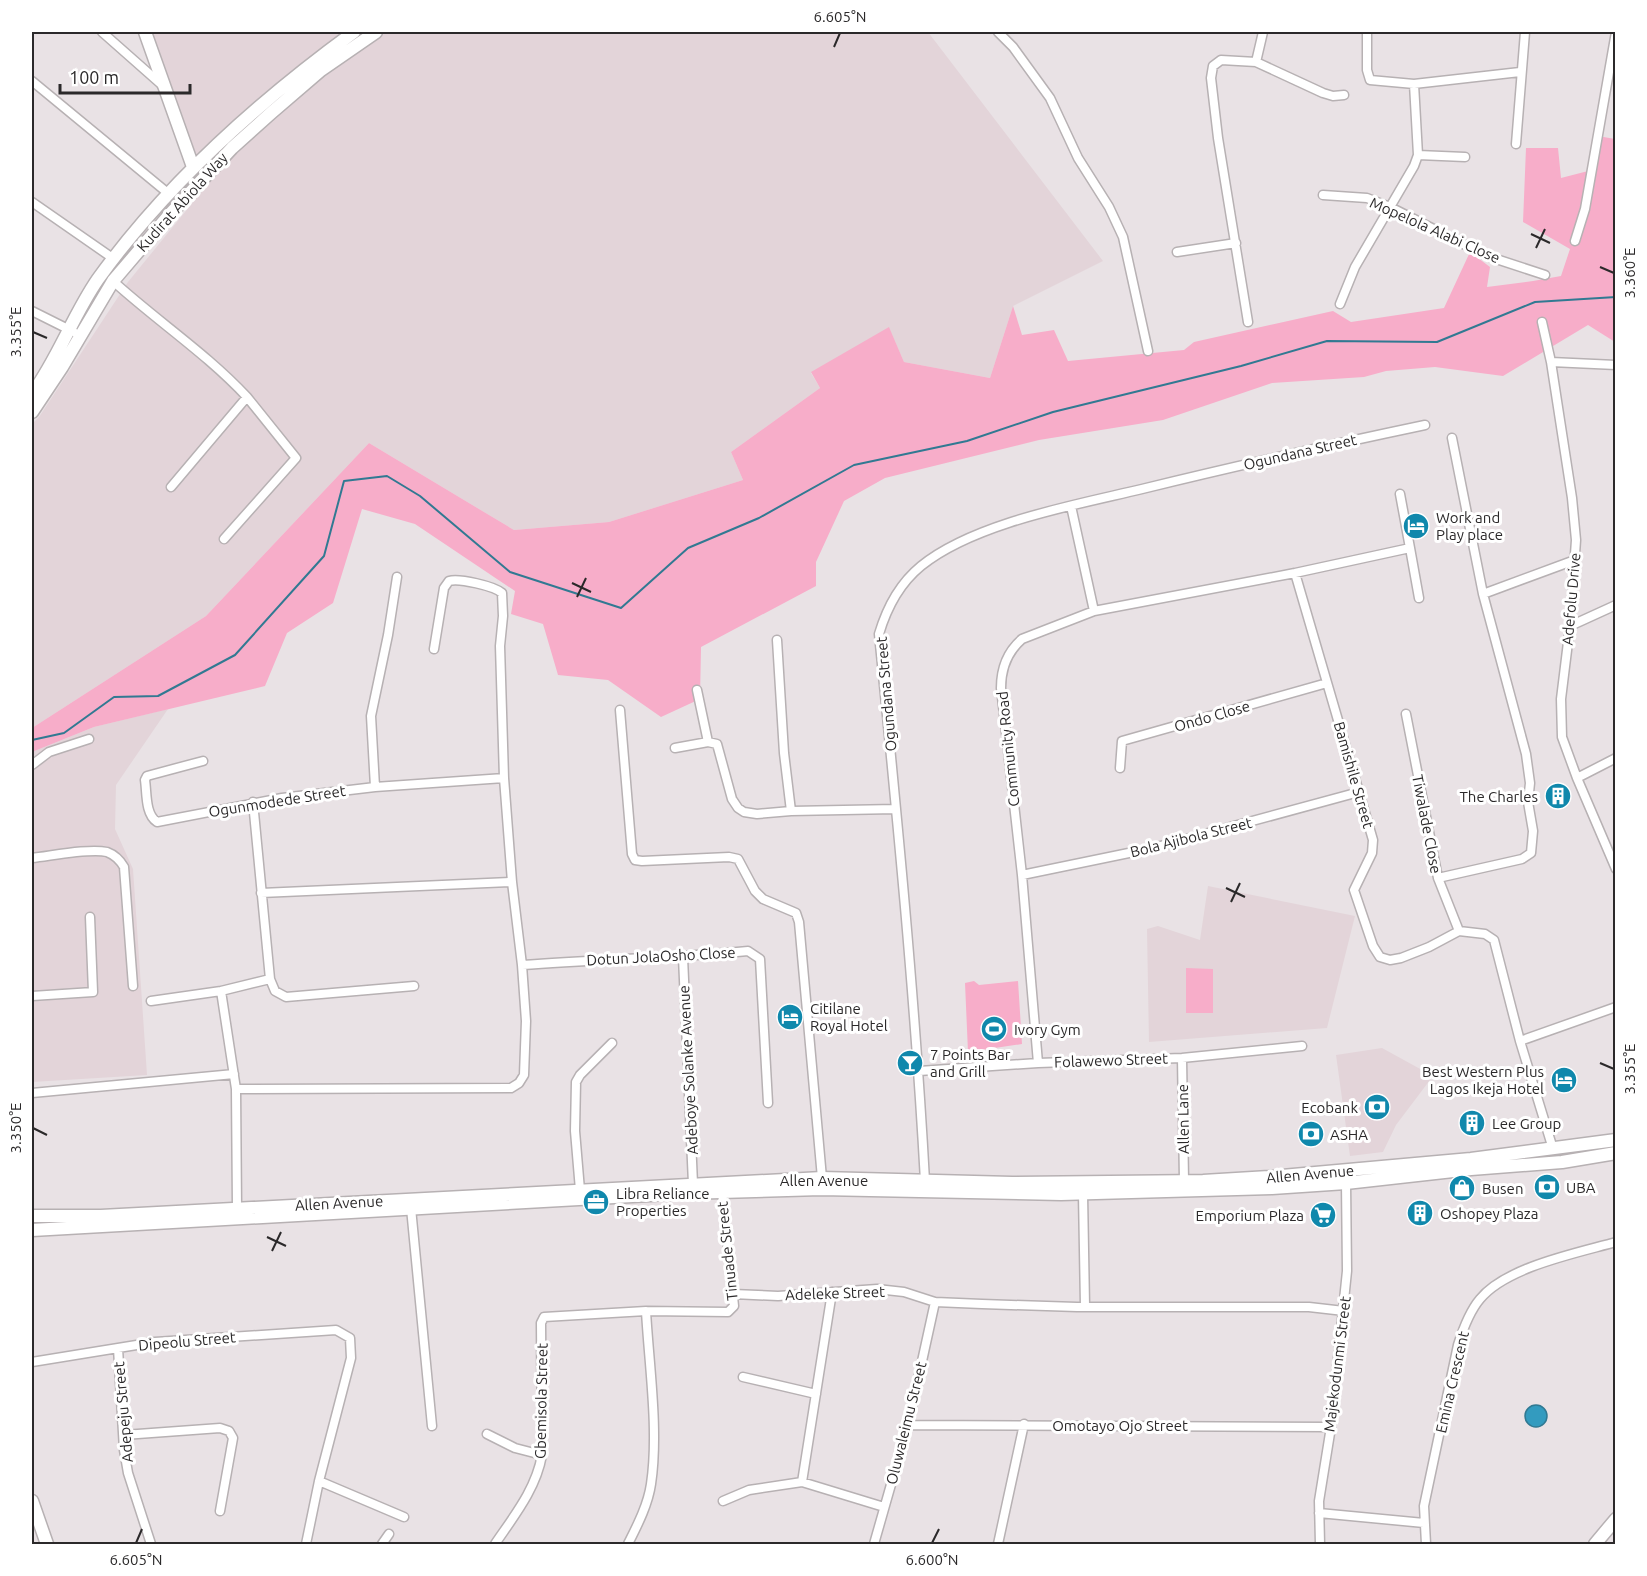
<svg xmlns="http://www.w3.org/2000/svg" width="1647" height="1576" font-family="Ubuntu,sans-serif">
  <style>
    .built { fill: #e3d4d9 }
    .green { fill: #f7adc9 }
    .water { fill: #339bbf; stroke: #317992; stroke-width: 1.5 }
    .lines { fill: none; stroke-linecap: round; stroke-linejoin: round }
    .stream { stroke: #317992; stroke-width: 2 }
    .street-casing { stroke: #b7b1b3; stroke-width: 11 }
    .secondary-casing { stroke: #b7b1b3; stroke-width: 15 }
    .primary-casing { stroke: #b7b1b3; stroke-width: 15 }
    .street { stroke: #fff; stroke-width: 8 }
    .secondary { stroke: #fff; stroke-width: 12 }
    .primary { stroke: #fff; stroke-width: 12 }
    .ticks { fill: none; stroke: #2b292a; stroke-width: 2 }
    .labels { text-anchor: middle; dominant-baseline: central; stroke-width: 6; stroke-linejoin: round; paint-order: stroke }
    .street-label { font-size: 15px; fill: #2b292a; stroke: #fff }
    .poi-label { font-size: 15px; fill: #2b292a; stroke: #fff; text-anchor: start }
    .neatline { fill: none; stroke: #2b292a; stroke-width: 2 }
    .ticks-label { font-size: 15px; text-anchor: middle; fill: #2b292a }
  </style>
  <rect width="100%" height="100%" fill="#e9e2e5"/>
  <path class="built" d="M152,32H928L1103,261L1013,306L990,378L904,362L889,328L811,373L820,388L731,452L743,480L609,522L514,530L369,443L206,616L32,728V424L39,417L128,282L207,185Z
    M168,709L116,785L115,829L133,869L147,1075L32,1082V752L94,727Z
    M1208,886L1355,916L1327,1028L1149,1042L1147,929L1158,926L1200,940Z
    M1382,1048L1433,1076L1396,1125L1383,1152L1350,1156L1336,1055Z"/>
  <path class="green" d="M1598,136L1615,139V342L1588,325L1503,376L1435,367L1386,371L1364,377L1272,383L1163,420L1039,440L885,478L844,501L816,562V586L701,647L700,699L661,717L608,680L558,675L543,624L511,614L515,591L415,524L362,509L333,603L287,633L265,686L94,727L32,752V728L206,616L369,443L514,530L609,522L743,480L731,452L820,388L811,372L889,327L904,362L990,378L1013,306L1022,335L1054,330L1068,361L1184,350L1194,342L1333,311L1351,322L1444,308L1470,252L1490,267L1487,287L1533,281L1561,276L1570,249L1523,222L1526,148H1558L1561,178L1592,170Z
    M1186,968L1213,969V1013H1186Z
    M974,981L979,985L1018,981L1022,1044L968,1052L965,983Z"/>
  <path class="water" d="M1525 1416a11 11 0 1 1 22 0a11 11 0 1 1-22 0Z"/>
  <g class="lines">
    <path class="stream" d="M32,740L64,733L114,697L158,696L235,655L324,556L344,481L387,476L420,496L510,572L621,608L688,548L759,518L854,465L967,441L1053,412L1241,366L1327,341L1437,342L1535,302L1616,297"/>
    <defs>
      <path id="street" d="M102,32L162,85
        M998,32L1013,47L1050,98L1078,158L1109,207L1123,237L1148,351
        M1367,32V70L1370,80L1414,84L1520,72
        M1256,62L1263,32
        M32,81L169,194
        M1516,144L1525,32
        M1418,155L1465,157
        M1323,195L1367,198L1390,207L1487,256L1545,275
        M32,202L114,259
        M1575,241L1585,209L1616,32
        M1177,252L1236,243
        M113,281C157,321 207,354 247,397L171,487
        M1340,304L1355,267L1414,166L1418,155L1414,84
        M32,311L74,332
        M1248,322L1218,138L1211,78L1213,66L1221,60L1256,62L1323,93L1333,96L1344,95
        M1542,322L1551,362L1572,498L1576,540L1570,626L1561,699L1562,737L1577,778L1616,869
        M1551,362L1616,365
        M1400,494L1410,548
        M1071,506L1094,611
        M224,539L296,458L247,397
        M1295,573L1373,840L1372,853L1354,890L1373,946L1380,957L1390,960L1401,958L1429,947L1459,931L1485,934L1494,940L1520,1041L1553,1149
        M1483,594L1575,560
        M1570,626L1616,605
        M777,640L784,753L791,811
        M697,690L708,742L717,744L732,799L738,808L744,812L757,814L791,811L896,809
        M620,710L632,854L635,860L642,861L729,857L738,859L755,891L763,899L796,913L799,922L822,1178
        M1406,714L1438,878L1459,931
        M675,748L708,742
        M203,761L147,776L145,780C147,793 145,814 157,822L282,798L375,787L504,778
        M32,765L49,752L89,739
        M1120,768L1122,741L1327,683
        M1577,778L1616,758
        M375,787L371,716L388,635L397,577
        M32,858C51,856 89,848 107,852C115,855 120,860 124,867L133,986
        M1022,875L1153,848L1359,792
        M1438,878L1522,859L1531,853L1533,831L1528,802L1530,783L1526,754L1483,594L1452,438
        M261,893L512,882
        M683,957L693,1184
        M522,965C598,959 673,958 748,951L760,959L768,1103
        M270,979L275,991L286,997L414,986
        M221,991L236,1089L237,1208
        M32,996L93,992L90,917
        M151,1001L221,991L270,979L253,802
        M1520,1041L1616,1007
        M1182,1058L1184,1181
        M1038,1063L1022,875L1001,688C1001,668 1007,652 1022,639L1094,611L1295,573L1410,548L1419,598
        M919,1071L1038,1063L1182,1058L1302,1046
        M236,1089L511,1088L519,1083L524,1075L526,1021L522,965L512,882L504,778L500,646L503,616L502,593C494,586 459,578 449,581L444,588L434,649
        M32,1093L234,1074
        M925,1181C915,998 897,816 879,634C887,607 899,584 921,566C974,523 1075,505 1142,489C1236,466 1330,445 1425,425
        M580,1190L575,1131L576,1082L580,1075L612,1043
        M1083,1194L1085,1306
        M411,1208L432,1426
        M733,1294L778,1296L877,1289L904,1292L935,1302L982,1304L1077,1307H1309L1344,1311
        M118,1348L124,1450L128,1473L151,1544
        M32,1362L155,1342L336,1330L350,1338L351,1358L319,1481L306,1544
        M743,1377L816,1394
        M908,1425L1331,1427
        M487,1434L515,1448L542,1455
        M124,1435L220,1428L229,1431L233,1438L220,1511
        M319,1481L404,1517
        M802,1482L832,1292
        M723,1501L749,1490L802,1482L884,1507
        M1319,1513L1424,1523
        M382,1544L389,1534
        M495,1544C514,1516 536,1489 542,1455L541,1323L544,1317L646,1311L728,1312L734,1306L722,1192
        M628,1544C637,1526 648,1505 651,1484C659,1431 649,1365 646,1311
        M874,1544L908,1425L935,1302
        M998,1544L1024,1424
        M1320,1544L1319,1501L1331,1427L1347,1271L1346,1183
        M1426,1544L1424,1506L1458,1345C1463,1329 1469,1312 1480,1299C1506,1267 1577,1253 1616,1242"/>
      <path id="secondary" d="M145,32L193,167
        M32,394C58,359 73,315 98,279C168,182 258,102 354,32
        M32,412L62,367L113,281L171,213L232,148L271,113L321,70L376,32
        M32,1216H101L822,1178L1012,1183L1203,1181L1269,1177L1471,1159L1616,1140
        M32,1230L686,1193L821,1189L1061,1194L1272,1188L1346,1183L1471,1169L1562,1162L1616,1153
        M1595,1544L1616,1519"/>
      <path id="primary" d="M32,1501L47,1544"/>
    </defs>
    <use href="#street" class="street-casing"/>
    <use href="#secondary" class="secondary-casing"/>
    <use href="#primary" class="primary-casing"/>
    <use href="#street" class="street"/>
    <use href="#secondary" class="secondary"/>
    <use href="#primary" class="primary"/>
  </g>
  <path class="ticks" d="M834,47L840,33M1531,234L1550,243M1536,248L1545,229M1600,267L1614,273M33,332L47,338M572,583L591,592M577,597L586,578M1226,888L1245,897M1231,902L1240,883M1600,1063L1614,1069M33,1128L47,1135M267,1237L286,1246M272,1251L281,1232M136,1543L142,1529M932,1543L939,1529"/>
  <defs>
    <symbol id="hotel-disc" viewBox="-11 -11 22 22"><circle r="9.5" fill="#1088ac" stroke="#fff"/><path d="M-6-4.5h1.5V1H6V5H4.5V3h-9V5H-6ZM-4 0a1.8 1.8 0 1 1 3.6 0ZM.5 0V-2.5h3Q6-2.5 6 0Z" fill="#fff"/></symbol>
    <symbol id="building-disc" viewBox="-11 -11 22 22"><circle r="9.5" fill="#1088ac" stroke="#fff"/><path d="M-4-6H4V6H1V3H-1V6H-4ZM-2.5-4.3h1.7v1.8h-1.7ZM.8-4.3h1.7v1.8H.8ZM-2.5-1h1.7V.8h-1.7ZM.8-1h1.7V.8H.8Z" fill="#fff"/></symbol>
    <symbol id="stadium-disc" viewBox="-11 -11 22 22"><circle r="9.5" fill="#1088ac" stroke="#fff"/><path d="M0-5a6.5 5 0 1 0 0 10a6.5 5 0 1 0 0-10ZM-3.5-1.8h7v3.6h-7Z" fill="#fff"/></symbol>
    <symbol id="bar-disc" viewBox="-11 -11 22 22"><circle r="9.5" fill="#1088ac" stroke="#fff"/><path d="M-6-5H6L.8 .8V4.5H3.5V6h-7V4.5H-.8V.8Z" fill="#fff"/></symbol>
    <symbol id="bank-disc" viewBox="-11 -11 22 22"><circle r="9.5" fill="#1088ac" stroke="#fff"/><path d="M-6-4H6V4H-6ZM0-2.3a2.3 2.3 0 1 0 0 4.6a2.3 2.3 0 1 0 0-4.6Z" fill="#fff"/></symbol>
    <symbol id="shop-disc" viewBox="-11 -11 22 22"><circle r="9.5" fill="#1088ac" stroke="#fff"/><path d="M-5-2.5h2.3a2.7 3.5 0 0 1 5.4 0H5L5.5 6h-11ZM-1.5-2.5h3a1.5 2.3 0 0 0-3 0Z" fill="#fff"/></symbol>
    <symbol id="office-disc" viewBox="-11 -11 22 22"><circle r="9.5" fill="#1088ac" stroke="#fff"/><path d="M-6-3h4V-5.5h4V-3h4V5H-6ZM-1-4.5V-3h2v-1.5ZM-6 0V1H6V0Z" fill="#fff"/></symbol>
    <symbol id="supermarket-disc" viewBox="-11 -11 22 22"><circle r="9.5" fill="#1088ac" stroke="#fff"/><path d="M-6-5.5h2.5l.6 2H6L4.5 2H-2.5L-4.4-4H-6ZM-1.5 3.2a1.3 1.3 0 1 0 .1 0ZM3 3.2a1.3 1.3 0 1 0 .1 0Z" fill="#fff"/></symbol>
  </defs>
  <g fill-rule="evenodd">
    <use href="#hotel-disc" x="1401" y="511" width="30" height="30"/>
    <use href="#building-disc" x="1543" y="781" width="30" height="30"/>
    <use href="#hotel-disc" x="775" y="1002" width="30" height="30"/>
    <use href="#stadium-disc" x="979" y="1014" width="30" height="30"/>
    <use href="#bar-disc" x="895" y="1048" width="30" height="30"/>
    <use href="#hotel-disc" x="1549" y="1065" width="30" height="30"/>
    <use href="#bank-disc" x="1362" y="1092" width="30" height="30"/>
    <use href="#building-disc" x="1457" y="1108" width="30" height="30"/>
    <use href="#bank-disc" x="1296" y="1119" width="30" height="30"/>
    <use href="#bank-disc" x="1532" y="1172" width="30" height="30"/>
    <use href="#shop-disc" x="1447" y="1173" width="30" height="30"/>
    <use href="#office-disc" x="581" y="1187" width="30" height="30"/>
    <use href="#building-disc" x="1405" y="1198" width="30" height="30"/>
    <use href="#supermarket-disc" x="1308" y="1200" width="30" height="30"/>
  </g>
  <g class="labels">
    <g class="street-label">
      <text transform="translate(182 202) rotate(-48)">Kudirat Abiola Way</text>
      <text transform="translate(1435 230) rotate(24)">Mopelola Alabi Close</text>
      <text transform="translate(1300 452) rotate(-13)">Ogundana Street</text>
      <text transform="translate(1571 599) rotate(-85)">Adefolu Drive</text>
      <text transform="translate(886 694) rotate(-95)">Ogundana Street</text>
      <text transform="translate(1212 716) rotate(-16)">Ondo Close</text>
      <text transform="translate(1008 749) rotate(-96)">Community Road</text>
      <text transform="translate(1354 775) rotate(74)">Bamishile Street</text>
      <text transform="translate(277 801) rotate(-9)">Ogunmodede Street</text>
      <text transform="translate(1427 824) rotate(79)">Tiwalade Close</text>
      <text transform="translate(1191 837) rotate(-14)">Bola Ajibola Street</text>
      <text transform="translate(661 956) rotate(-3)">Dotun JolaOsho Close</text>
      <text transform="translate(1111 1060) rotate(-2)">Folawewo Street</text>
      <text transform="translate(688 1070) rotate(-93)">Adeboye Solanke Avenue</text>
      <text transform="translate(1183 1119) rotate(-91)">Allen Lane</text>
      <text transform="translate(1310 1174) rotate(-5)">Allen Avenue</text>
      <text x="824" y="1180">Allen Avenue</text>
      <text transform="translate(339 1203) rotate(-3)">Allen Avenue</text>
      <text transform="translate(727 1251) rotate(-96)">Tinuade Street</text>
      <text transform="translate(835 1293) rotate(-2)">Adeleke Street</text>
      <text transform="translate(187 1341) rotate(-5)">Dipeolu Street</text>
      <text transform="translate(1337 1364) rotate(-83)">Majekodunmi Street</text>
      <text transform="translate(1452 1382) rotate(-77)">Emina Crescent</text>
      <text transform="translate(541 1401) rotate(-89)">Gbemisola Street</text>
      <text transform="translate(123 1412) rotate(-95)">Adepeju Street</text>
      <text transform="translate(906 1423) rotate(-76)">Oluwaleimu Street</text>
      <text x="1120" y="1425">Omotayo Ojo Street</text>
    </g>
    <g class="poi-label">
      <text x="1436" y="517">Work and<tspan x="1436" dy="17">Play place</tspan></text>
      <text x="1538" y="796" text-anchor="end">The Charles</text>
      <text x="810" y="1008">Citilane<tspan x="810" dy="17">Royal Hotel</tspan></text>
      <text x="1014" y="1029">Ivory Gym</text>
      <text x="930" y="1054">7 Points Bar<tspan x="930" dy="17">and Grill</tspan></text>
      <text x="1544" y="1071" text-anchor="end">Best Western Plus<tspan x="1544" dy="17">Lagos Ikeja Hotel</tspan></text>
      <text x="1358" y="1107" text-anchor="end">Ecobank</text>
      <text x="1492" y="1123">Lee Group</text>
      <text x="1330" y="1134">ASHA</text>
      <text x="1566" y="1187">UBA</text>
      <text x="1482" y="1188">Busen</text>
      <text x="616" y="1193">Libra Reliance<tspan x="616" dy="17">Properties</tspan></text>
      <text x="1440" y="1213">Oshopey Plaza</text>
      <text x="1304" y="1215" text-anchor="end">Emporium Plaza</text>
    </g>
  </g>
  <rect width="1647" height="1576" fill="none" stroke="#ffffff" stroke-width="66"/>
  <path d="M60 84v9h130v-9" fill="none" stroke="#2b292a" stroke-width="3"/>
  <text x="69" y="84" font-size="18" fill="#2b292a" stroke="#ffffff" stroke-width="4.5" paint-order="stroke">100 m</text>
  <rect x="33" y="33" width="1581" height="1510" class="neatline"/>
  <g class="ticks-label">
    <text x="840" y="22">6.605°N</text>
    <text transform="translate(1630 273) rotate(-90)" y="5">3.360°E</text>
    <text transform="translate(16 332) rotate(-90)" y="5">3.355°E</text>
    <text transform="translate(1630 1069) rotate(-90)" y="5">3.355°E</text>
    <text transform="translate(16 1128) rotate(-90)" y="5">3.350°E</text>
    <text x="136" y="1565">6.605°N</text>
    <text x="932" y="1565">6.600°N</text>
  </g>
</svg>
